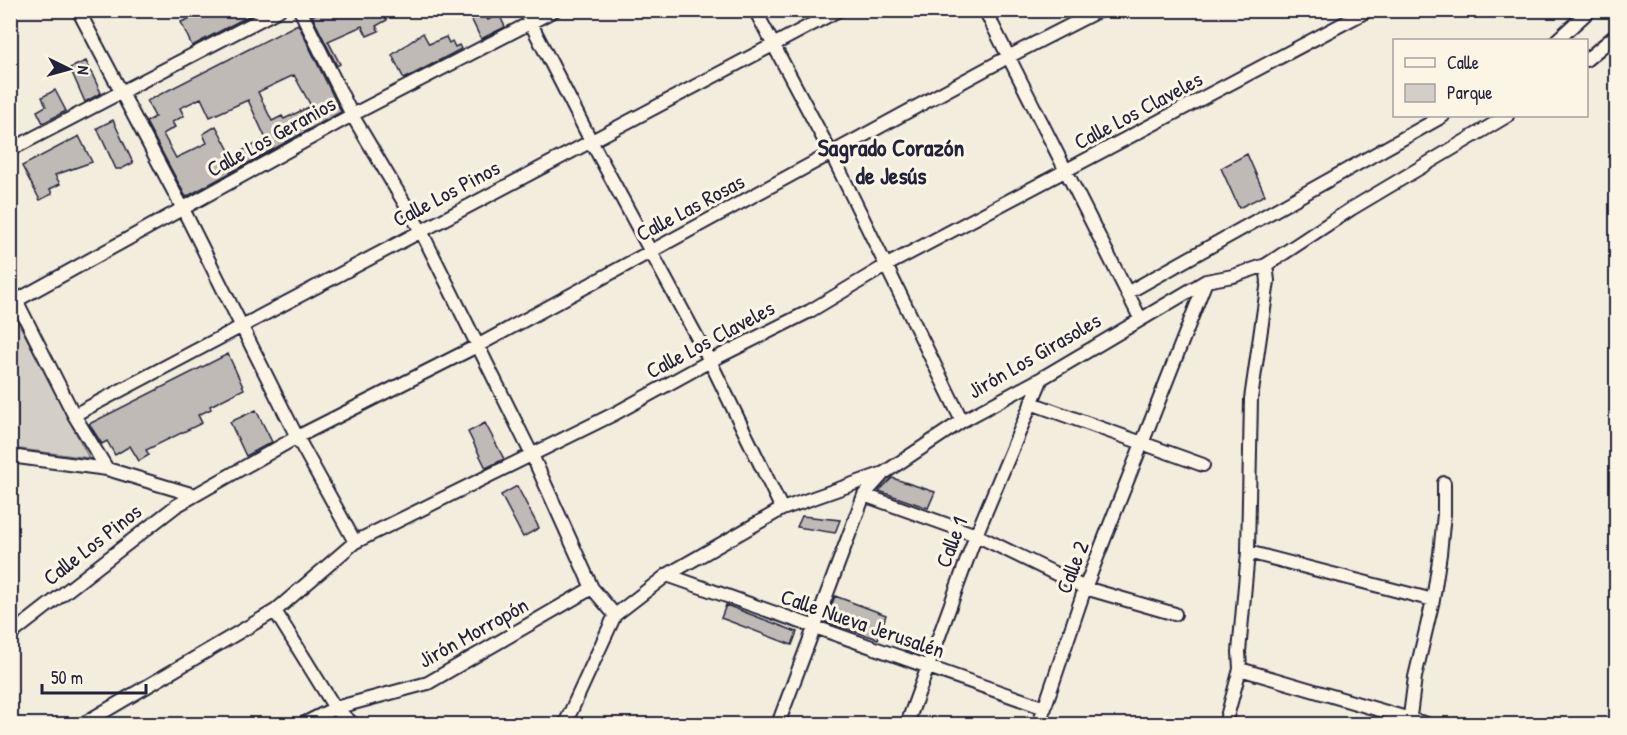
<svg xmlns="http://www.w3.org/2000/svg" width="1627" height="735" font-family="'Patrick Hand',sans-serif">
  <style>
    .green { fill: #d4cfc6; stroke: #7b7880; stroke-width: 1.5 }
    .building { fill: #bfbab6; stroke: #22223b; stroke-width: 1.5; fill-rule: evenodd }
    .lines { fill: none; stroke-linecap: round; stroke-linejoin: round }
    .street-casing { stroke: #22223b; stroke-width: 16 }
    .street { stroke: #fcf5e5; stroke-width: 12 }
    .labels { text-anchor: middle; dominant-baseline: central; stroke-width: 6; stroke-linejoin: round; paint-order: stroke }
    .street-label { font-size: 22px; fill: #22223b; stroke: #fcf5e5 }
    .neighbourhood-label { font-size: 24px; font-weight: bold; fill: #22223b; stroke: #fcf5e5 }
  </style>
  <rect width="100%" height="100%" fill="#f3edde"/>
  <filter id="ink" filterUnits="userSpaceOnUse"><feTurbulence type="fractalNoise" baseFrequency=".0167" numOctaves="2"/><feDisplacementMap in="SourceGraphic" scale="12" xChannelSelector="R" yChannelSelector="G"/><feConvolveMatrix kernelMatrix="1 2 1 2 8 2 1 2 1" color-interpolation-filters="sRGB"/></filter>
  <g filter="url(#ink)">
    <path class="green" d="M13,312L89,458L11,448L10,314Z"/>
    <path class="building" d="M212,10H260L192,46L181,22Z
      M323,10H382L387,20L376,26L379,31L367,36L362,26L328,41L340,64L337,66L312,16Z
      M481,10L488,20L499,14L505,27L481,39L470,16Z
      M298,24L341,112L186,197L146,122L155,117L147,101ZM294,75L311,106L284,119L282,116L272,121L258,92ZM201,98L210,117L248,100L266,139L232,156L216,126L203,134L207,143L176,158L163,134L175,127L172,122L184,116L180,108Z
      M423,33L429,44L446,37L449,43L452,41L455,47L459,45L461,49L404,79L392,55Z
      M86,61L101,93L85,102L70,68Z
      M55,90L66,111L43,123L37,111L46,106L42,97Z
      M113,120L133,163L121,169H116L97,128Z
      M79,136L92,162L55,175L60,184L50,189L52,194L40,200L22,166Z
      M1247,154L1265,195L1239,208L1221,168Z
      M228,354L244,389L210,406L211,409L198,415L202,423L146,450L149,455L139,461L130,446L115,455L107,441L102,444L89,424Z
      M256,410L272,442L246,456L230,422Z
      M485,423L504,459L486,468L468,432Z
      M892,478L935,492L928,508L879,491Z
      M517,486L539,528L523,537L501,495Z
      M802,516L840,520L835,533L797,527Z
      M835,596L886,615L878,639L825,622Z
      M726,605L797,632L792,645L721,618Z"/>
    <g class="lines">
      <defs>
        <path id="street" d="M78,10L183,209L297,437L355,542
          M300,10L352,115L421,231L532,455L592,588
          M524,10L591,141L710,361L782,509
          M755,10L832,155L962,421
          M985,10L1140,318
          M1557,40L1590,10
          M1586,60L1616,35
          M10,150L279,10
          M10,288L74,415L107,469
          M1127,293L1443,116
          M10,304L352,115L555,10
          M1031,403L1203,465
          M74,415L839,10
          M10,456L107,469L194,495
          M864,495L976,535L1085,588L1175,614
          M1248,552L1433,600
          M667,575L1045,708
          M275,611L335,708L353,724
          M10,635L176,506L297,437L477,346L1008,57L1100,10
          M1240,669L1427,724
          M83,724L275,611L355,542L616,413L710,361L810,311L887,265L1369,10
          M303,724L335,708L428,683L592,588L615,615
          M565,724L615,615L667,575L782,509L884,473L962,421L1042,378L1206,281L1233,276L1266,265L1351,209L1507,116
          M778,724L864,495L882,475
          M907,724L976,535L1042,378
          M1039,724L1085,588L1206,281
          M1225,724L1240,669L1239,652L1248,552L1251,399L1268,281L1266,265
          M1409,724L1415,677L1433,600L1440,554L1444,514V483"/>
      </defs>
      <use href="#street" class="street-casing"/>
      <use href="#street" class="street"/>
    </g>
  </g>
  <g class="labels">
    <g class="street-label">
      <text transform="translate(1138 110) rotate(-28)">Calle Los Claveles</text>
      <text transform="translate(271 136) rotate(-29)">Calle Los Geranios</text>
      <text transform="translate(446 193) rotate(-28)">Calle Los Pinos</text>
      <text transform="translate(690 207) rotate(-28)">Calle Las Rosas</text>
      <text transform="translate(710 339) rotate(-28)">Calle Los Claveles</text>
      <text transform="translate(1034 355) rotate(-30)">Jirón Los Girasoles</text>
      <text transform="translate(951 542) rotate(-69)">Calle 1</text>
      <text transform="translate(92 544) rotate(-38)">Calle Los Pinos</text>
      <text transform="translate(1072 567) rotate(-69)">Calle 2</text>
      <text transform="translate(863 623) rotate(19)">Calle Nueva Jerusalén</text>
      <text transform="translate(473 632) rotate(-29)">Jirón Morropón</text>
    </g>
    <g class="neighbourhood-label">
      <text x="891" y="147">Sagrado Corazón<tspan x="891" dy="28">de Jesús</tspan></text>
    </g>
  </g>
  <rect width="1627" height="735" fill="none" stroke="#fcf5e5" stroke-width="36"/>
  <rect x="18" y="18" width="1591" height="699" fill="none" stroke="#22223b" stroke-width="2" filter="url(#ink)"/>
  <rect x="1393" y="39" width="195" height="78" fill="#fcf5e5" stroke="#a5a1a1" stroke-width="1.5"/>
  <rect x="1405" y="58" width="30" height="9" fill="#fcf5e5" stroke="#a5a1a1" stroke-width="1.5"/>
  <text x="1447" y="69" font-size="18" fill="#22223b">Calle</text>
  <rect x="1405" y="84" width="30" height="18" fill="#d4cfc6" stroke="#a5a1a1" stroke-width="1.5"/>
  <text x="1447" y="99" font-size="18" fill="#22223b">Parque</text>
  <g transform="translate(69 69) rotate(95)" stroke="#fcf5e5" stroke-width="4.5" paint-order="stroke">
  <path d="M0-4.5L10 22L0 15L-10 22Z" fill="#22223b"/>
  <text y="-9" font-size="16" font-weight="bold" text-anchor="middle" fill="#22223b">N</text>
  </g>
  <path d="M42 684v9h104v-9" fill="none" stroke="#22223b" stroke-width="3"/>
  <text x="51" y="684" font-size="18" fill="#22223b" stroke="#fcf5e5" stroke-width="4.5" paint-order="stroke">50 m</text>
</svg>
